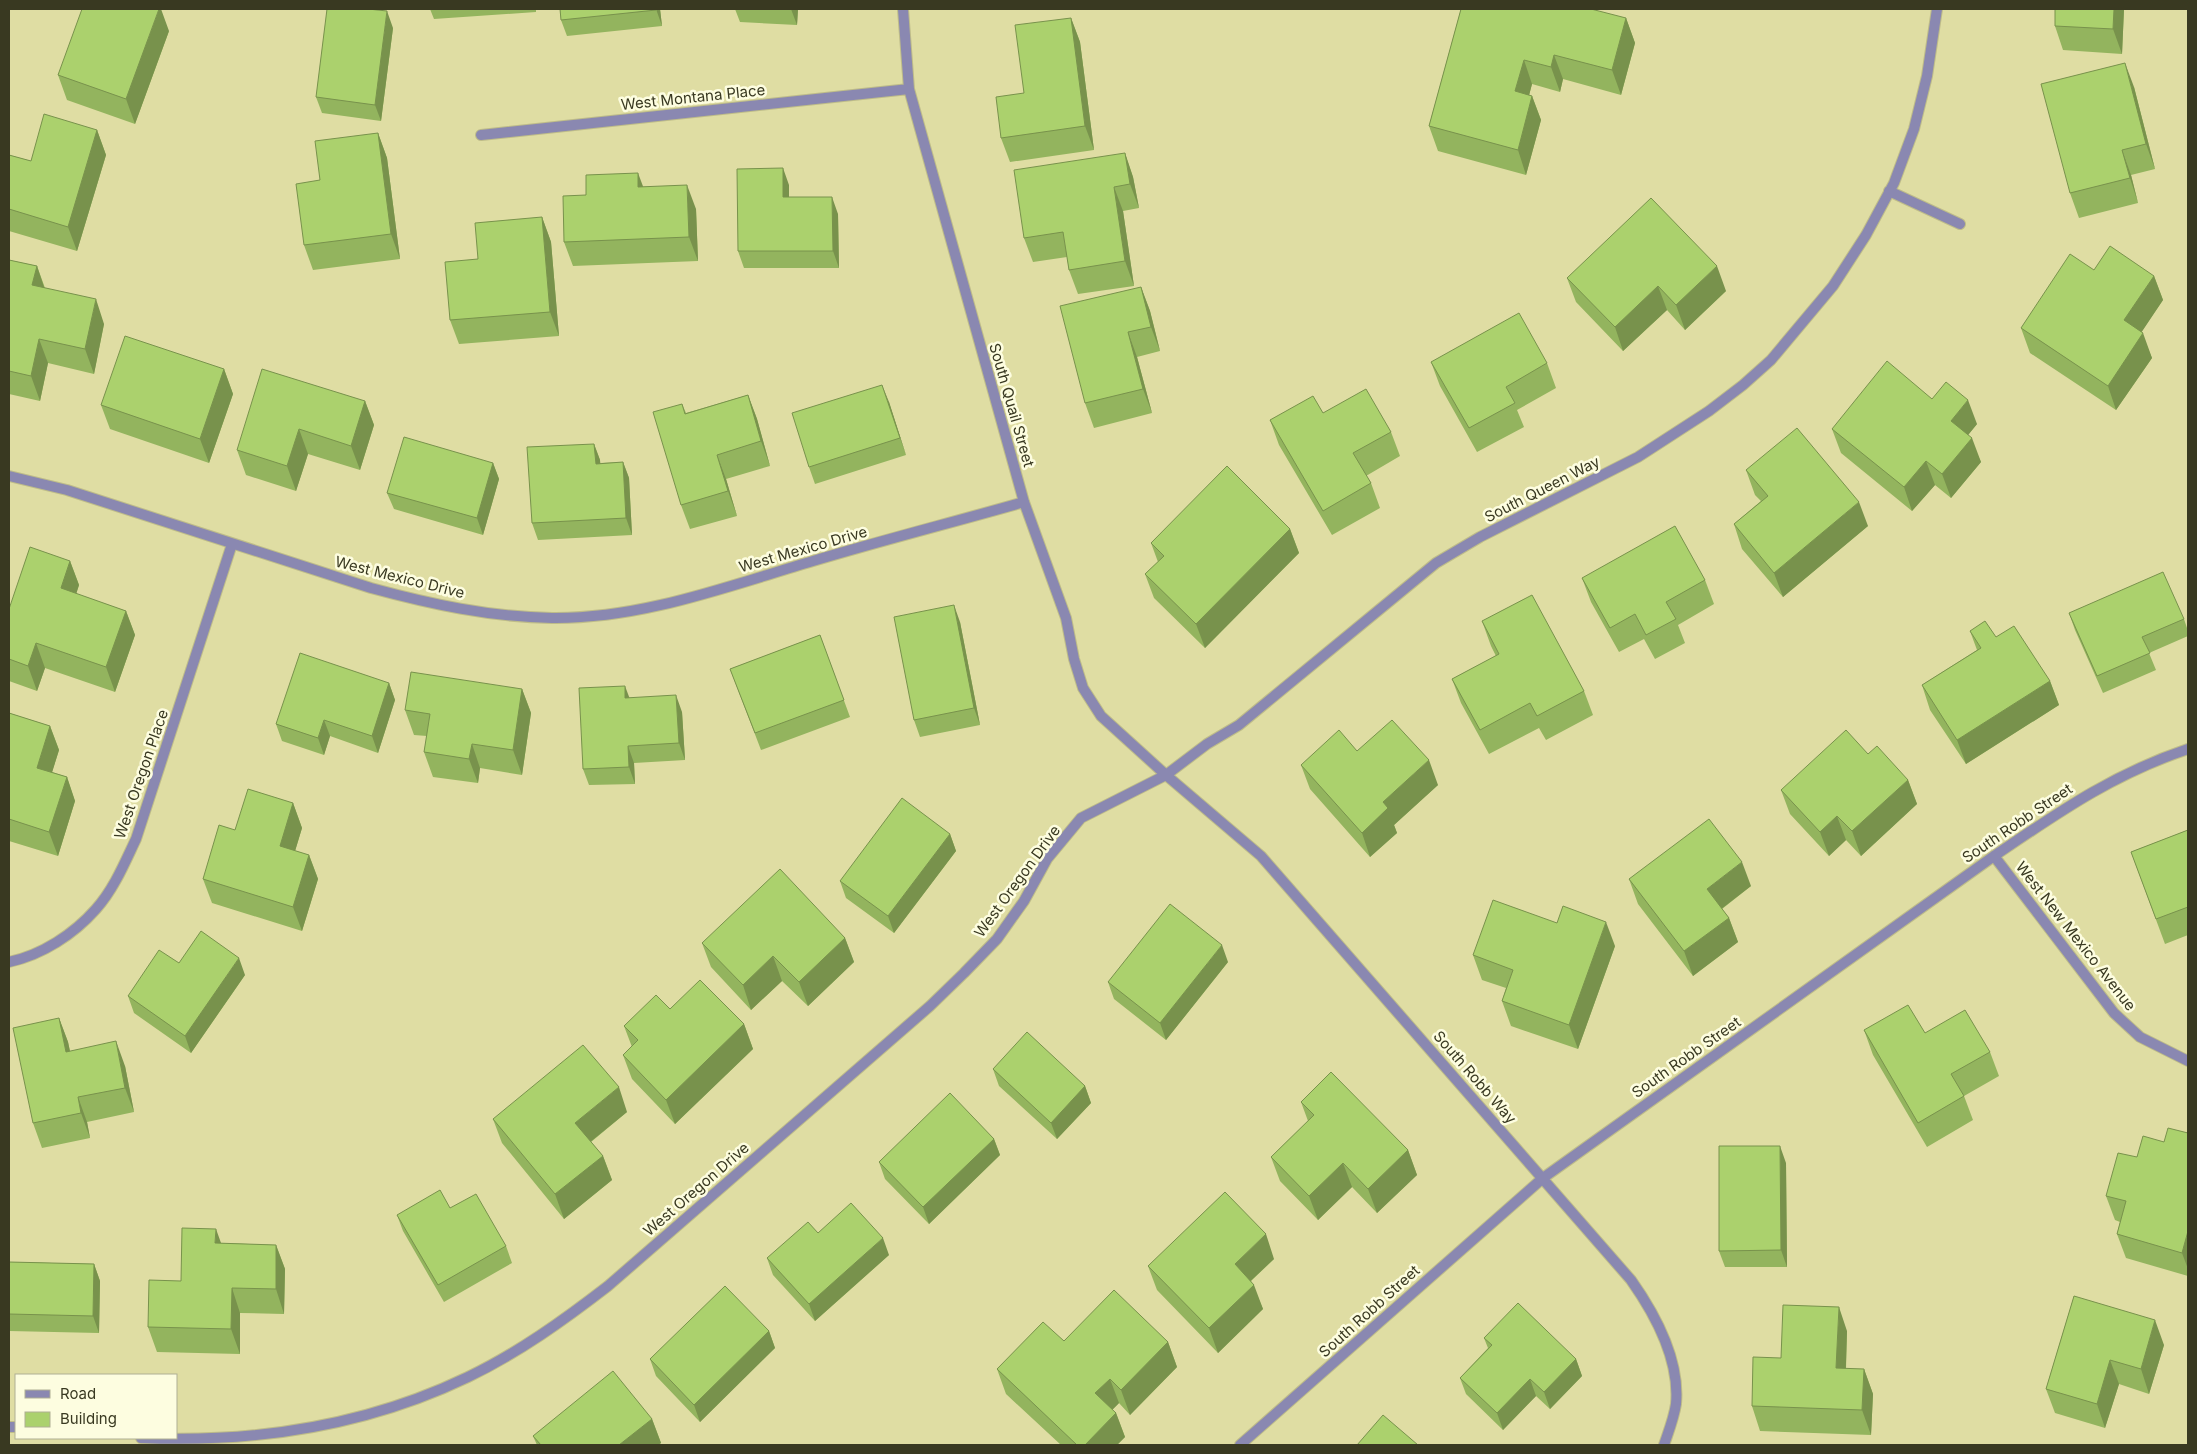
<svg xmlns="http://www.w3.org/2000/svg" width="2197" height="1454" font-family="Inter,sans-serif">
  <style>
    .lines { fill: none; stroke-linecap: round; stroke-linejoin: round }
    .street-casing { stroke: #bebc89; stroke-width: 12 }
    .street { stroke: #8a88b1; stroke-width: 10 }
    .wall { fill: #93b45e }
    .shaded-wall { fill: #78924c }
    .building { fill: #abd16d; stroke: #78924c }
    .labels { text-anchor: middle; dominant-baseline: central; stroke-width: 5; stroke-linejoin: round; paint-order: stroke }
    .street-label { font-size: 15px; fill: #393921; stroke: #fdfde0 }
  </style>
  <rect width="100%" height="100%" fill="#dfdda3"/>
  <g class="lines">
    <defs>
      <path id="street" d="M903,9L909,89L1024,502L1066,618L1074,659L1083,688L1101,716L1166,775L1261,856L1631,1280C1655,1314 1680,1361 1676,1404C1674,1418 1668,1433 1664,1445
        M481,135L909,89
        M1889,191L1960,224
        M9,476L67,490L371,588C430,604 490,617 552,618C642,619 728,586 813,561C883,540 954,522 1024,502
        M1994,856L2114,1013L2140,1037L2188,1061
        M9,962C42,955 74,934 96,909C114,889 125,862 136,839L232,544
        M9,1427H16
        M141,1438C255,1443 364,1427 468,1377C518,1353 564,1320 608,1286L930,1006L964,973L997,939L1024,901L1047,859L1081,818L1166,775L1207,744L1239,725L1436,563L1480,537L1638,457L1709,411L1743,385L1771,360L1833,286L1866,235L1894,183L1914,129L1927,76L1937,9
        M1240,1445L1543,1178L1994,856C2059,812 2113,774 2188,749"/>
    </defs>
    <use href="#street" class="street-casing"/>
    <use href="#street" class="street"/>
  </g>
  <path class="wall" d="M430,9H536V12L434,19Z
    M560,9H660L662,26L567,36L561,20Z
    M735,9H798L797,25L740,22Z
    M1461,9L1626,18L1635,43L1621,95L1563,79L1560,92L1532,84L1529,95L1532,96L1541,120L1526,175L1438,151L1429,126Z
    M2124,9L2122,54L2063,50L2055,26Z
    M1071,18L1080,42L1094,150L1010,162L1001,138L1024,93Z
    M393,28L381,121L322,113L316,97Z
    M169,31L135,124L67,100L58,75Z
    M2134,87L2155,169L2131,175L2138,203L2079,218L2070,193Z
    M97,130L106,155L77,251L9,231V155L31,161Z
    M378,133L387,158L400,259L313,270L304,245L320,180Z
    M1125,153L1133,177L1139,208L1123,211L1134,286L1078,294L1069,270L1067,257L1033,262L1024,238Z
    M789,185V197L838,214L839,268H744L738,251Z
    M643,187L696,209L698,261L573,266L564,242L586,195Z
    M542,217L551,242L559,336L459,344L450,320L478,259Z
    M9,260L37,266L45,288L104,324L94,374L48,363L40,401L9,394Z
    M2094,270L2154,276L2163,300L2141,332L2152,358L2116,410L2030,353L2021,328Z
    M1567,278L1726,291L1685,330L1667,310L1623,351L1576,302Z
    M1141,287L1150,311L1160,351L1137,357L1152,413L1094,428L1085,403Z
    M1431,362L1547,363L1556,388L1517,410L1524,427L1477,452L1440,386Z
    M224,369L233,394L209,463L110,429L101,405Z
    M748,395L757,419L770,466L726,479L737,516L690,529L681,505L682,404L686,413Z
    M1932,399L1977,424L1968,435L1981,462L1951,498L1935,485L1912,511L1841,453L1832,429Z
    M365,401L374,425L360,470L308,454L296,491L246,475L237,450Z
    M889,402L906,455L815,484L809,467Z
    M1323,413L1391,432L1400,456L1366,476L1371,483L1380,508L1332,535L1279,445L1270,420Z
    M594,444L600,460V463L623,462L629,478L632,535L538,540L532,523Z
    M493,463L499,479L483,535L394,509L387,493Z
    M1746,470L1868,526L1783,597L1742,549L1734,524L1761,501L1755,495Z
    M1290,529L1299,553L1205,648L1154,598L1145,574L1158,562L1151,543Z
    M70,561L79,585L76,594L126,611L135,635L115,692L45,668L37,691L9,681V609Z
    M1582,578L1705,580L1714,604L1678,625L1685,643L1655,659L1644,639L1619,652L1591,602Z
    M2069,613L2184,619L2188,631V636L2149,653L2156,670L2103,693L2075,630Z
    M1482,621L1584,691L1593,715L1546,740L1539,728L1489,754L1461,703L1452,679L1496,656L1491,646Z
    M960,622L980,725L920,737L914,720Z
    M1970,631L1996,637L2050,681L2059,705L1966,764L1930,710L1922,685L1977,650Z
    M820,635L850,717L761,750L730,669Z
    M389,683L395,700L378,753L330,736L324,755L282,741L276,724Z
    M522,689L531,713L522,775L480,768L478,783L433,777L424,752L427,736L414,735L405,710Z
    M629,698L682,712L685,760L634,763L635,784L589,785L583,769Z
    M9,713L50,726L59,750L52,772L67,777L75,801L58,856L9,841Z
    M1357,751L1438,785L1394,825L1397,833L1370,857L1310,789L1301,765Z
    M1908,780L1917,804L1861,856L1846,840L1829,856L1790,814L1781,790Z
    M293,803L302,828L295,851L309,855L318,879L302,931L212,903L203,879L235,830Z
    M2188,830V935L2165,944L2131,852Z
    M950,834L956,851L894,933L846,898L840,881Z
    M1629,879L1751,886L1722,909L1729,918L1738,942L1693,976L1638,904Z
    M845,938L854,962L808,1006L782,981L751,1010L711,967L702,943Z
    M1615,946L1578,1049L1511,1026L1502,1001L1506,988L1482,980L1473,955Z
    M1228,962L1166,1040L1114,999L1108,982Z
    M245,975L191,1053L134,1013L128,996Z
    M670,1009L744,1024L753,1049L675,1124L632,1079L623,1055L632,1047L624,1026Z
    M59,1018L68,1042L70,1051L125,1066L134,1112L87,1122L90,1138L42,1148L33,1123Z
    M1864,1030L1925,1033L1990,1052L1999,1076L1964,1096L1973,1120L1927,1147L1873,1055Z
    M993,1069L1085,1086L1091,1103L1057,1139L999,1086Z
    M1301,1102L1408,1150L1417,1175L1377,1213L1352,1187L1318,1220L1280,1181L1271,1157L1308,1121Z
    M627,1112L591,1142L603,1156L612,1180L564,1219L502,1143L493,1119Z
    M2188,1133V1276L2126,1258L2117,1234L2120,1222L2115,1220L2106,1196L2137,1157L2164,1142Z
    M994,1139L1000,1155L929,1224L885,1179L879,1162Z
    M1786,1163L1787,1267H1725L1719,1251Z
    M450,1208L506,1246L512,1263L444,1302L403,1231L397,1215Z
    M818,1233L889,1255L815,1321L773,1275L767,1258Z
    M221,1243L276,1245L285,1269L284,1314L240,1313V1354L157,1352L148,1327L181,1281Z
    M1274,1259L1251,1281L1263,1309L1218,1353L1157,1290L1148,1266Z
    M9,1262L94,1264L100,1281L99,1333L9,1331Z
    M2074,1296L2164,1345L2149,1394L2119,1384L2105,1428L2055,1413L2046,1389Z
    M769,1331L775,1348L700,1422L656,1376L650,1359Z
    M1847,1331L1846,1369H1864L1873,1394L1871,1435L1760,1431L1752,1406L1781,1358Z
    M1484,1338L1576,1359L1582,1376L1550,1409L1536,1396L1503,1430L1466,1394L1460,1378L1488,1348Z
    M1064,1341L1168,1342L1177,1367L1130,1415L1119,1403L1112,1410L1116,1413L1125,1437L1117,1445H1061L1006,1394L997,1369Z
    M652,1419L661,1443L658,1445H537L533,1436Z"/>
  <path class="shaded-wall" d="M159,9H161L169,31L135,124L126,99Z
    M656,9H660L662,26Z
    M791,9H798L797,25Z
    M2114,9H2124L2122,54L2113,29Z
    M387,11L393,28L381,121L375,105Z
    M1071,18L1080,42L1094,150L1085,126Z
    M1626,18L1635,43L1621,95L1612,70Z
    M1554,55L1563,79L1560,92L1551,67Z
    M1524,60L1532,84L1524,115L1515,91Z
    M2125,63L2134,87L2155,169L2146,144Z
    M1532,96L1541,120L1526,175L1518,150Z
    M97,130L106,155L77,251L68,227Z
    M378,133L387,158L400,259L391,234Z
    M2122,150L2131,175L2138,203L2130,178Z
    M1125,153L1133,177L1139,208L1130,184Z
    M783,168L789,185V214L783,197Z
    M638,173L647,197L638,187Z
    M687,185L696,209L698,261L689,237Z
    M1114,187L1123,211L1134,286L1125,261Z
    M832,197L838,214L839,268L833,251Z
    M542,217L551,242L559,336L550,312Z
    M37,266L45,290L32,285Z
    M1717,266L1726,291L1685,330L1676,305Z
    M2154,276L2163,300L2133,345L2124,320Z
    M1658,286L1667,310L1623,351L1615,327Z
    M1141,287L1150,311L1160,351L1151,327Z
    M96,299L104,324L94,374L85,349Z
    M1128,332L1137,357L1152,413L1143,389Z
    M2143,333L2152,358L2116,410L2108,386Z
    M39,339L48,363L40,401L31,376Z
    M224,369L233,394L209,463L200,439Z
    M882,385L889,402L906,455L900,438Z
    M748,395L757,419L770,466L761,441Z
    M1968,400L1977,424L1960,445L1951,421Z
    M365,401L374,425L360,470L351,446Z
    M299,429L308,454L296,491L287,466Z
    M1972,438L1981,462L1951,498L1942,474Z
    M594,444L600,460L602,480L596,464Z
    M717,455L726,479L737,516L728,491Z
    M1926,461L1935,485L1912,511L1904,487Z
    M623,462L629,478L632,535L626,518Z
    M493,463L499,479L483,535L477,518Z
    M1859,502L1868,526L1783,597L1774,573Z
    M1290,529L1299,553L1205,648L1196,624Z
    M70,561L79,585L70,613L61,588Z
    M954,605L960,622L980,725L974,708Z
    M126,611L135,635L115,692L106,667Z
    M36,643L45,668L37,691L28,666Z
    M2050,681L2059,705L1966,764L1957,740Z
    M389,683L395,700L378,753L372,736Z
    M625,686L631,702L625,698Z
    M522,689L531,713L522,775L513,750Z
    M676,695L682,712L685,760L679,743Z
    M324,720L330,736L324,755L318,738Z
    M50,726L59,750L46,792L37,768Z
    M472,744L480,768L478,783L469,759Z
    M628,746L634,763L635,784L629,767Z
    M1429,760L1438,785L1394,825L1397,833L1370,857L1362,833L1383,802Z
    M67,777L75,801L58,856L49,832Z
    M1908,780L1917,804L1861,856L1852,831Z
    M293,803L302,828L289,871L280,846Z
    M1837,816L1846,840L1829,856L1820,832Z
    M950,834L956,851L894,933L888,916Z
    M309,855L318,879L302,931L293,907Z
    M1742,862L1751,886L1716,913L1707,889Z
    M1729,918L1738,942L1693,976L1684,951Z
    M1606,922L1615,946L1578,1049L1569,1025Z
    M845,938L854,962L808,1006L799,982Z
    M1222,945L1228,962L1166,1040L1160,1023Z
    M773,956L782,981L751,1010L743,985Z
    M239,958L245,975L191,1053L185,1036Z
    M59,1018L68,1042L75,1076L66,1052Z
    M744,1024L753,1049L675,1124L666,1100Z
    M116,1041L125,1066L134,1112L125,1088Z
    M1085,1086L1091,1103L1057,1139L1051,1123Z
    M619,1087L627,1112L584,1147L575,1123Z
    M78,1097L87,1122L90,1138L81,1113Z
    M994,1139L1000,1155L929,1224L923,1207Z
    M1780,1146L1786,1163L1787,1267L1781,1250Z
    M1408,1150L1417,1175L1377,1213L1368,1189Z
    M603,1156L612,1180L564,1219L555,1194Z
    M1343,1163L1352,1187L1318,1220L1309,1196Z
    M216,1229L225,1254L215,1243Z
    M2188,1231V1269L2182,1253Z
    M1266,1234L1274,1259L1243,1288L1235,1264Z
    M883,1238L889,1255L815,1321L809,1304Z
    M276,1245L285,1269L284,1314L276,1289Z
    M94,1264L100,1281L99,1333L93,1316Z
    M1254,1285L1263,1309L1218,1353L1209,1328Z
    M232,1288L240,1313V1354L231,1329Z
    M1839,1307L1847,1331L1845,1393L1836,1368Z
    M2155,1320L2164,1345L2149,1394L2141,1369Z
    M769,1331L775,1348L700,1422L694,1405Z
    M1168,1342L1177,1367L1130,1415L1121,1390Z
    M1576,1359L1582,1376L1550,1409L1544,1392Z
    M2110,1360L2119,1384L2105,1428L2097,1404Z
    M1864,1369L1873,1394L1871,1435L1862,1410Z
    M1110,1379L1119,1403L1104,1418L1095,1393Z
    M1530,1379L1536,1396L1503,1430L1497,1413Z
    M1116,1413L1125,1437L1117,1445H1085Z
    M652,1419L661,1443L658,1445H619Z"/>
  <path class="building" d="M82,9H159L126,99L58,75Z
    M327,9H368L387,11L375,105L316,97Z
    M560,9H656V10L561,20Z
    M1461,9H1591L1626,18L1612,70L1554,55L1551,67L1524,60L1515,91L1532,96L1518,150L1429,126Z
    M2055,9H2114L2113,29L2055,26Z
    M1071,18L1085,126L1001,138L996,97L1024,93L1015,25Z
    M2125,63L2146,144L2122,150L2130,178L2070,193L2041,84Z
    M44,114L97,130L68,227L9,209V155L31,161Z
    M378,133L391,234L304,245L296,184L320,180L315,141Z
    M1125,153L1130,184L1114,187L1125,261L1069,270L1063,232L1024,238L1014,170Z
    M783,168V197H832L833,251H738L737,169Z
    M638,173V187L687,185L689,237L564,242L563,196L586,195V175Z
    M1651,198L1717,266L1676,305L1658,286L1615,327L1567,278Z
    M542,217L550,312L450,320L445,262L478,259L475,223Z
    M2110,246L2154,276L2124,320L2143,333L2108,386L2021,328L2070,254L2094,270Z
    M9,260L37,266L32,285L96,299L85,349L39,339L31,376L9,371Z
    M1141,287L1151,327L1128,332L1143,389L1085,403L1060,306Z
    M1519,313L1547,363L1506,387L1515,403L1469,428L1431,362Z
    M125,336L224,369L200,439L101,405Z
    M1887,361L1932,399L1946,382L1968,400L1951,421L1972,438L1942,474L1926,461L1904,487L1832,429Z
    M262,369L365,401L351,446L299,429L287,466L237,450Z
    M882,385L900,438L809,467L792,413Z
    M1366,389L1391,432L1353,453L1371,483L1323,511L1270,420L1313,396L1323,413Z
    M748,395L761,441L717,455L728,491L681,505L653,412L682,404L685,414Z
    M1797,428L1859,502L1774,573L1734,524L1768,496L1746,470Z
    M404,437L493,463L477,518L387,493Z
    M594,444L596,464L623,462L626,518L532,523L527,447Z
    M1227,466L1290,529L1196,624L1145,574L1164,556L1151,543Z
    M1675,526L1705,580L1666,602L1676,619L1646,635L1635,614L1610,628L1582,578Z
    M30,547L70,561L61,588L126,611L106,667L36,643L28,666L9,659V609Z
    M2163,572L2184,619L2142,637L2150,653L2097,676L2069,613Z
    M1532,595L1584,691L1537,716L1530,703L1480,730L1452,679L1499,654L1482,621Z
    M954,605L974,708L914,720L894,617Z
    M1985,621L1996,637L2014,626L2050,681L1957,740L1922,685L1981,648L1970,631Z
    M820,635L844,700L755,733L730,669Z
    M300,653L389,683L372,736L324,720L318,738L276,724Z
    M411,672L522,689L513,750L472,744L469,759L424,752L430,714L405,710Z
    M625,686V698L676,695L679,743L628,746L629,767L583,769L579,688Z
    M9,713L50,726L37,768L67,777L49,832L9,819Z
    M1392,720L1429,760L1383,802L1388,808L1362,833L1301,765L1339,730L1357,751Z
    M1846,730L1868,754L1877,746L1908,780L1852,831L1837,816L1820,832L1781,790Z
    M248,789L293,803L280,846L309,855L293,907L203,879L219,825L235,830Z
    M902,798L950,834L888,916L840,881Z
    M1709,819L1742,862L1707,889L1729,918L1684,951L1629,879Z
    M2188,830V907L2156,919L2131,852Z
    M780,869L845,938L799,982L773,956L743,985L702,943Z
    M1493,900L1557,923L1563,906L1606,922L1569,1025L1502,1001L1513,970L1473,955Z
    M1170,904L1222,945L1160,1023L1108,982Z
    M201,931L239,958L185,1036L128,996L159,950L179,963Z
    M700,980L744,1024L666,1100L623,1055L638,1040L624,1026L656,995L670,1009Z
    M1908,1005L1925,1033L1965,1010L1990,1052L1951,1074L1964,1096L1918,1123L1864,1030Z
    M59,1018L66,1052L116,1041L125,1088L78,1097L81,1113L33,1123L13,1028Z
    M1027,1032L1085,1086L1051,1123L993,1069Z
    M583,1045L619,1087L575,1123L603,1156L555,1194L493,1119Z
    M1331,1072L1408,1150L1368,1189L1343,1163L1309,1196L1271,1157L1314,1115L1301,1102Z
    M950,1093L994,1139L923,1207L879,1162Z
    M2168,1128L2188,1133V1231L2182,1253L2117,1234L2126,1201L2106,1196L2118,1153L2137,1157L2143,1136L2164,1142Z
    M1719,1146H1780L1781,1250L1719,1251Z
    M440,1190L450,1208L476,1194L506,1246L438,1285L397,1215Z
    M1225,1192L1266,1234L1235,1264L1254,1285L1209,1328L1148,1266Z
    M851,1203L883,1238L809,1304L767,1258L808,1222L818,1233Z
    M182,1228L216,1229L215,1243L276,1245V1289L232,1288L231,1329L148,1327L149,1280L181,1281Z
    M9,1262L94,1264L93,1316L9,1314Z
    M725,1286L769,1331L694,1405L650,1359Z
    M1114,1290L1168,1342L1121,1390L1110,1379L1095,1393L1116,1413L1085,1445H1077L997,1369L1043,1322L1064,1341Z
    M2074,1296L2155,1320L2141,1369L2110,1360L2097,1404L2046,1389Z
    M1518,1303L1576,1359L1544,1392L1530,1379L1497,1413L1460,1378L1492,1345L1484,1338Z
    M1783,1305L1839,1307L1836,1368L1864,1369L1862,1410L1752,1406L1753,1357L1781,1358Z
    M613,1371L652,1419L619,1445H541L533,1436Z
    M1383,1415L1418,1445H1357Z"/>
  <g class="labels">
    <g class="street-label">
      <text transform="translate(693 97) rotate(-6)">West Montana Place</text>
      <text transform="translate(1012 405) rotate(74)">South Quail Street</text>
      <text transform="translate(1542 489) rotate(-27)">South Queen Way</text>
      <text transform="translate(803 549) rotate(-16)">West Mexico Drive</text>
      <text transform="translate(400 577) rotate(14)">West Mexico Drive</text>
      <text transform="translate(141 774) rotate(-71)">West Oregon Place</text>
      <text transform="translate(2017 823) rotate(-34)">South Robb Street</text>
      <text transform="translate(1017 881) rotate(-54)">West Oregon Drive</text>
      <text transform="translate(2076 936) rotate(52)">West New Mexico Avenue</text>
      <text transform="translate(1686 1057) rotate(-35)">South Robb Street</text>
      <text transform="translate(1475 1077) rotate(49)">South Robb Way</text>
      <text transform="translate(696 1189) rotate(-41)">West Oregon Drive</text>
      <text transform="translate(1369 1311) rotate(-42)">South Robb Street</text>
    </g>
  </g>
  <rect width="2197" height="1454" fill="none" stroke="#393921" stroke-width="20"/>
  <rect x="15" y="1374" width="162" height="65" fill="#fdfde0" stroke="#afaf94"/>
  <rect x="25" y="1390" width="25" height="8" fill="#8a88b1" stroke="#afaf94"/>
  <text x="60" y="1399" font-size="15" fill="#393921">Road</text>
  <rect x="25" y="1412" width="25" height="15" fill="#abd16d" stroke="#afaf94"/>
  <text x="60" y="1424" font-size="15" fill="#393921">Building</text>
</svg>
